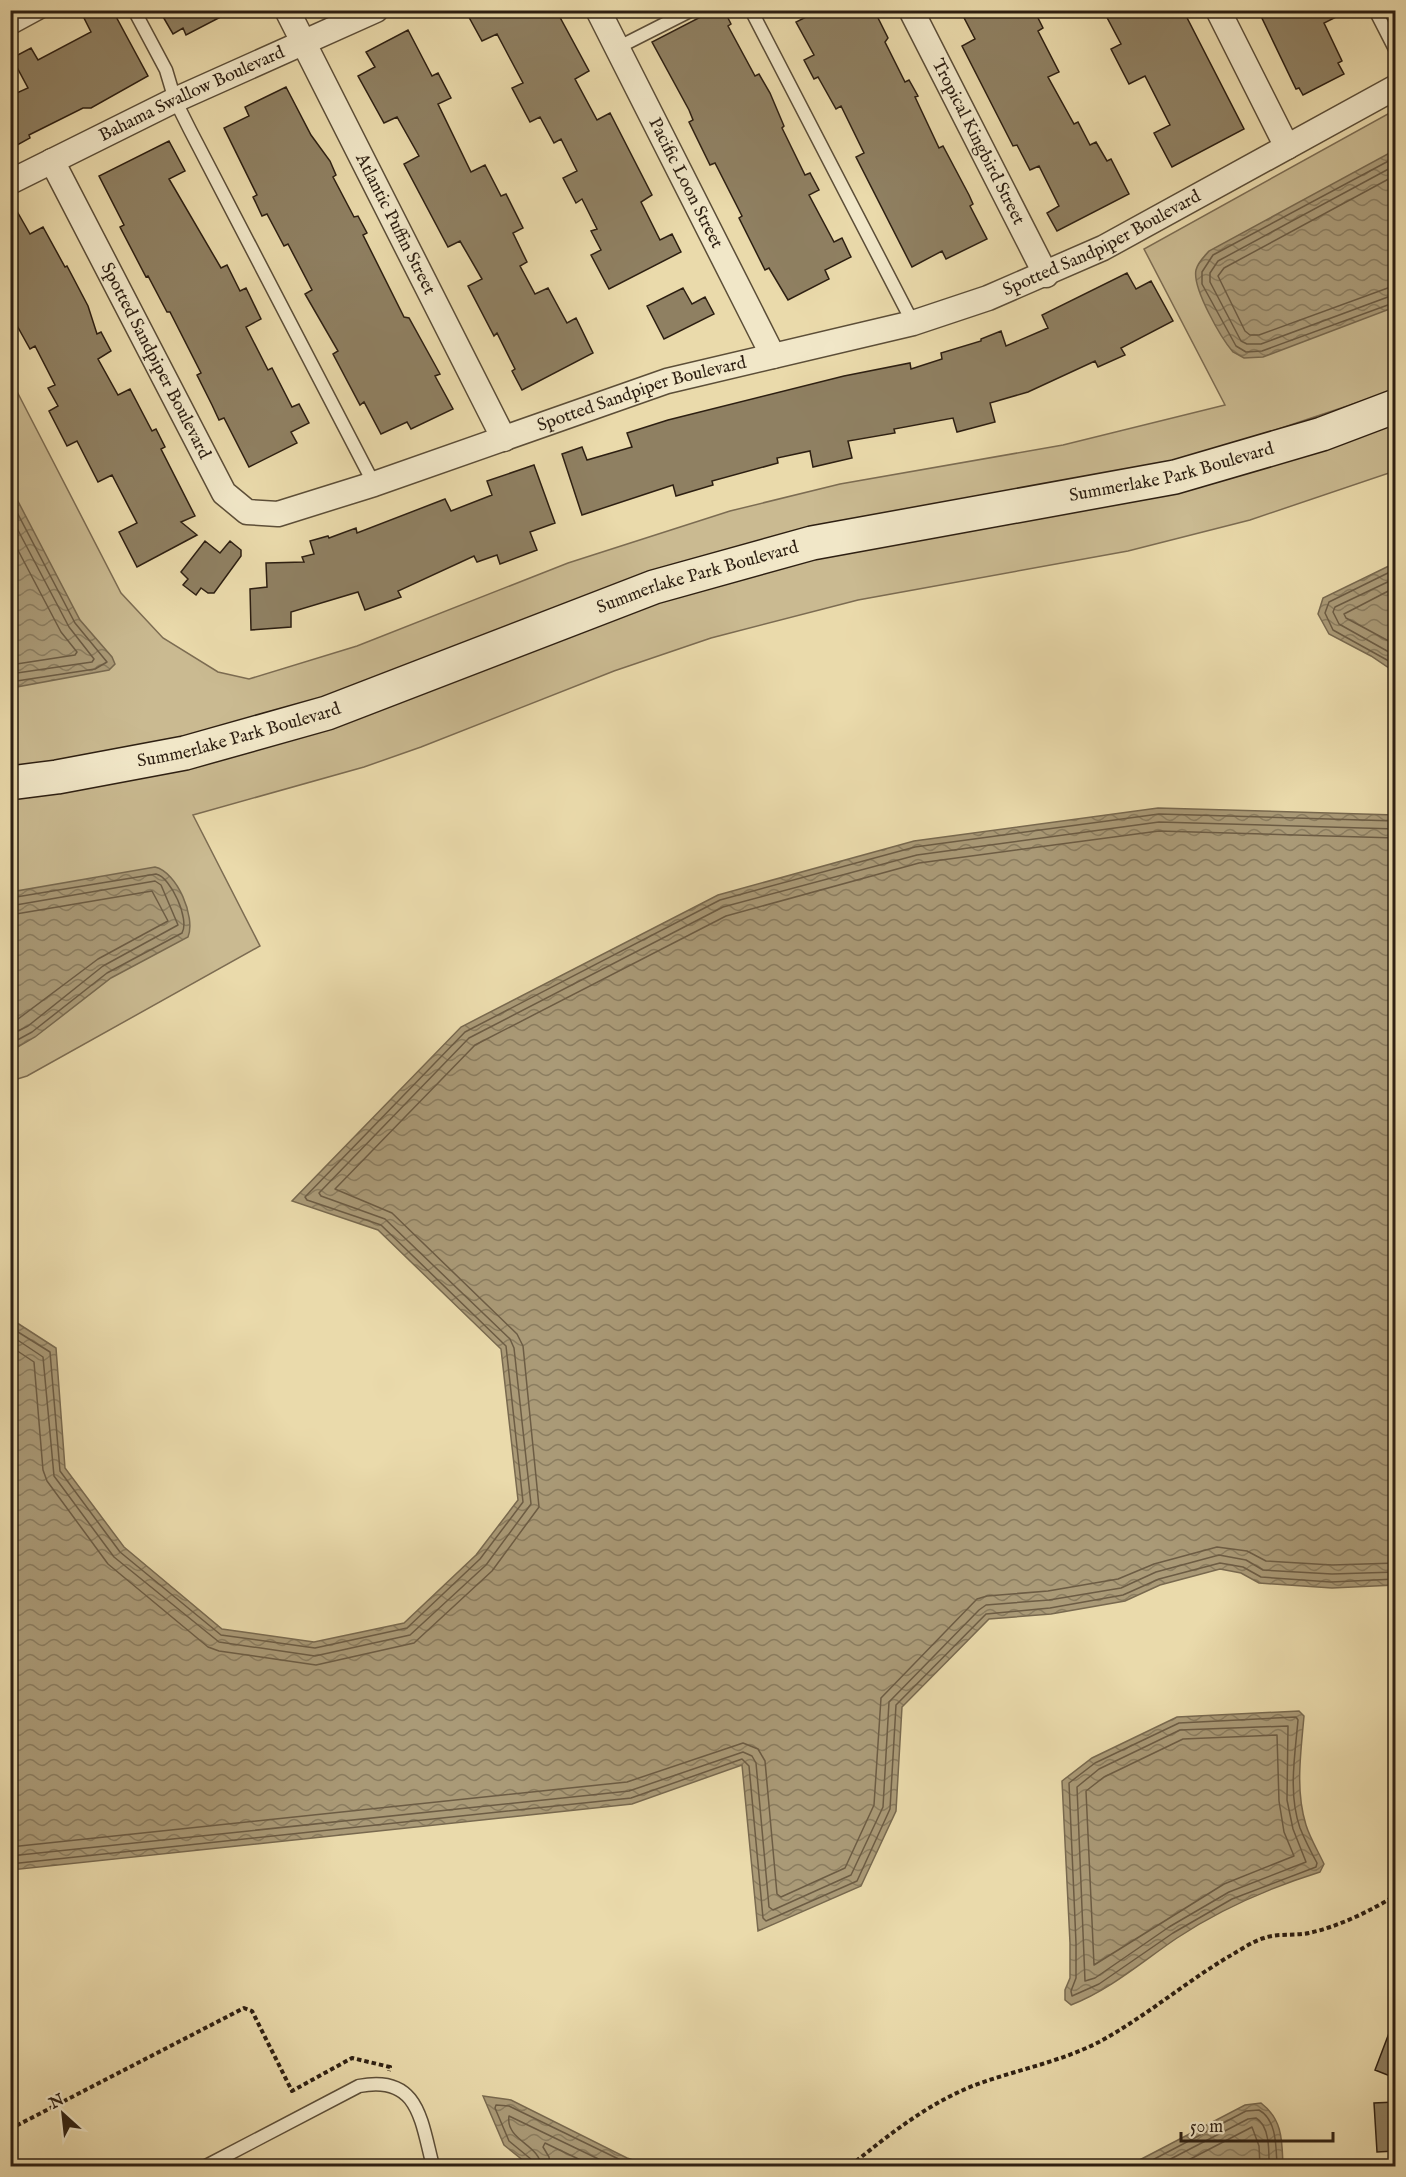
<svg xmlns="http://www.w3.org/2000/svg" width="1406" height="2177" font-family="'IM FELL English',serif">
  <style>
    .green { fill: #caba91; stroke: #7c6c52; stroke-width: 1.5 }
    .water { fill: url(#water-waves); stroke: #78694f; stroke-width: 1.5 }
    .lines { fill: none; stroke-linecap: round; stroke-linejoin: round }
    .shore { stroke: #6c5c44; stroke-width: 1.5 }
    .building { fill: #8f8062; stroke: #2d1f12; stroke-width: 1.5 }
    .service-casing { stroke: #5c4e38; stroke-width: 15 }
    .minor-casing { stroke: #5c4e38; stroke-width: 27 }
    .secondary-casing { stroke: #2d1f12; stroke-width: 36 }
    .path { stroke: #2d1f12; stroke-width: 4; stroke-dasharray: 4.5 3; stroke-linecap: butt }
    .service { stroke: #f1e7c8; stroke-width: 12 }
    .minor { stroke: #f1e7c8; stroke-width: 24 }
    .secondary { stroke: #f1e7c8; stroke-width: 33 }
    .labels { text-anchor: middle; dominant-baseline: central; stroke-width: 6; stroke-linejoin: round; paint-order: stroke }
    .street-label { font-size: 18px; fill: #2d1f12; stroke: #f1e7c8 }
  </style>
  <defs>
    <pattern id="water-waves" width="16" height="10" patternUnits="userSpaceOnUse" patternTransform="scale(1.5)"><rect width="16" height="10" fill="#aa9a77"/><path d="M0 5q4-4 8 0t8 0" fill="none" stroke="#8b7d60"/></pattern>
  </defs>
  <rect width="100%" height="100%" fill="#eadaab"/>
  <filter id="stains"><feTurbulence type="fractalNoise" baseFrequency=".00333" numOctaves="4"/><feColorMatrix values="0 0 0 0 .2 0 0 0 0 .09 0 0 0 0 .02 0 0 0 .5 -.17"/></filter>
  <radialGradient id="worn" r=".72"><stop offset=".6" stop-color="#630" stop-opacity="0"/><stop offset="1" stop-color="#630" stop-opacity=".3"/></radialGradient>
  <path class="green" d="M1395,110V390L1216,450L1095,480L385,679L224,729L11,772L10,378L121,593L163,638L218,672L249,679L357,646L568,563L730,511L840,484L1063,445L1225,405L1144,249Z
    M1395,406V471L1250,520L1128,551L858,600L711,638L614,671L421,747L364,767L193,815L260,946L27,1076L11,1081L10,783L185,753L654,587L1175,477Z"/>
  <path class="water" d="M1395,150V307L1263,357L1244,358L1233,352C1221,338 1192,288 1196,270C1198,262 1204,257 1209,251Z
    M10,486L80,620L112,657L115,664L109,670L11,688Z
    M1395,563V672L1371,656L1329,634L1318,614L1323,598Z
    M1158,808L1395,815V1585L1332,1588L1259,1583L1241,1573L1220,1569L1160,1585L1125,1601L1051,1614L989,1619L902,1707L896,1811L861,1886L758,1931L742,1765L632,1804L11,1870V1319L56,1348L65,1468L124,1547L222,1629L314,1642L404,1623L476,1555L518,1500L501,1349L378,1230L292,1201L461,1027L718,895L914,841Z
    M155,867C177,872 196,917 188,937L111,978L35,1037L11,1051V892Z
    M1299,1711L1304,1716C1301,1752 1295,1790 1306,1825C1310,1838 1318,1851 1324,1864L1320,1872C1269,1888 1222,1908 1177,1938C1143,1961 1110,1990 1071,2005L1065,2000V1990L1070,1978V1943L1062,1781L1092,1758L1177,1717Z
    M483,2096L511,2100L627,2158L651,2166H530L504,2145Z
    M1261,2103C1283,2120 1282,2141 1283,2166H1128L1245,2105Z"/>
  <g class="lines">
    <path class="shore" d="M1396,157L1213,255L1202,272V284L1236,346L1246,352L1262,351L1396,302
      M1396,165L1218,261L1210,273V282L1241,341L1247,344H1261L1396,294
      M1396,175L1224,268L1218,276L1245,331L1250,335H1259L1396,285
      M10,499L75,623L107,662L95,669L10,682
      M10,515L69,627L94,659L92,662L10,674
      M10,535L61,632L77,652L75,655L10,665
      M1396,569L1329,602L1325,613L1333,630L1396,665
      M1396,578L1335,607L1333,612L1339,624L1396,656
      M1396,587L1344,614L1346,618L1396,645
      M10,898L156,874C171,877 190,920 182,933L107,973L32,1032L10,1044
      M10,906L155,881L161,885L178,925L103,966L28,1026L10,1035
      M10,915L152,891L168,921L98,959L10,1025
      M10,1327L50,1352L60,1471L120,1552L221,1635L315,1648L407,1628L480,1559L523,1502L506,1346L381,1225L307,1200L305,1197L465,1032L720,900L915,847L1159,814L1396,821
      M10,1335L43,1357L54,1476L114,1557L219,1642L315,1656L410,1635L486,1565L531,1504L514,1348L510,1339L385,1219L321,1196L319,1193L469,1038L723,907L917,855L1159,822L1396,829
      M10,1346L34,1362L43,1470L47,1481L108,1564L208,1647L219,1651L316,1665L414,1643L492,1571L539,1507L523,1346L517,1334L392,1213L335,1189L475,1045L726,916L919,863L1159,831L1396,838
      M1296,1717L1298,1720C1295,1755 1288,1794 1300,1828C1305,1840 1311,1852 1317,1863L1316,1867L1232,1899L1173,1933L1099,1984L1072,1996L1071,1991L1076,1978V1943L1069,1783L1095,1763L1179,1723Z
      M1288,1726L1287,1800L1293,1829L1306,1862L1229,1892L1169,1927L1095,1978L1085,1981L1077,1787L1099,1769L1180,1730Z
      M1277,1735L1279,1801L1284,1832L1294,1856L1224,1884L1094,1965L1086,1791L1104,1777L1183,1739Z
      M10,1847L627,1782L743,1743L758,1749L765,1761L777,1894L781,1897L845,1868L874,1805L881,1698L977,1599L987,1596L1048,1591L1118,1579L1154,1564L1217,1547L1247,1551L1266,1561L1332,1565L1396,1563
      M10,1856L629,1791L743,1752L752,1756L756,1763L769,1907L773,1910L851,1875L883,1807L889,1702L979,1610L986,1605L1049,1600L1121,1588L1156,1572L1219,1555L1246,1560L1263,1570L1332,1574L1396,1572
      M10,1864L631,1798L742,1759L749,1766L763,1918L766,1921L857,1881L890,1809L896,1705L986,1614L1050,1608L1123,1595L1159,1579L1220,1563L1243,1567L1261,1577L1331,1582L1396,1579
      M534,2166L532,2160L509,2141L495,2108L496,2105L509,2106L633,2166
      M541,2166C540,2145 505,2140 509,2116L613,2166
      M550,2166L549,2157L543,2147L545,2143L593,2166
      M1141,2166L1246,2111L1259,2110C1277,2120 1276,2147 1277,2166
      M1157,2166L1248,2119L1256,2118C1270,2126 1269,2152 1269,2166
      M1177,2166L1252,2127L1259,2146L1260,2166"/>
  </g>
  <path class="building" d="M93,10H103L106,17L114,13L148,76L91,108H83L29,135L30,138L10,149V96L28,88L12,58L31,48L38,60L91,32L83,16Z
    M171,10H234L186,35L183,28L173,34L162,15Z
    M465,10H556L589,71L575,79L597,120L610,113L652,195L641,202L660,240L672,234L681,252L609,289L591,255L601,250L591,231L597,229L582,199L576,203L563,178L577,171L561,139L554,143L540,117L530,122L512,88L523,83L497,34L482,41Z
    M714,10H724L731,24L728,26L755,76L759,74L770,93L784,126L782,128L805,175L810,173L819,190L809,195L834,242L842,238L851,257L825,270L829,279L788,300L769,268L765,270L739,218L742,216L715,163L710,165L689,122L693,120L689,110L652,42Z
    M820,10H874L888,38L885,42L905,82L909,80L918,96L915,97L939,148L943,146L969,195L973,204L970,206L987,239L946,259L942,251L912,267L856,157L864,153L841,106L836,109L818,77L814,79L804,60L814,55L796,22Z
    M960,10H1034L1043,28L1038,31L1059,72L1048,77L1074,124L1078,122L1090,145L1096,142L1107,161L1111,159L1129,194L1057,231L1047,213L1059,206L1039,166L1030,170L1017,145L1013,146L962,46L975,39Z
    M1103,10H1183L1244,129L1172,167L1154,133L1170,125L1145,76L1129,84L1111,49L1121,44Z
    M1258,10H1350L1324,23L1342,61L1338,63L1344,74L1303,95L1299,88L1296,89Z
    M408,30L432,76L438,73L451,98L438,104L471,172L485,165L501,196L506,194L523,228L513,233L527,262L520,266L535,294L548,288L567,323L576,318L593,353L522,390L512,371L515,369L497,333L494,336L468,286L482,279L460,241L448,247L404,164L419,156L397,117L384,123L358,76L375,67L366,52Z
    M286,87L311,135L330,161L336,175L333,177L354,217L358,216L367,233L363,235L404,317L409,318L440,374L435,376L453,409L411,429L407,422L381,434L364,402L360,405L333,354L338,351L305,294L312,290L288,244L284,246L267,214L262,216L253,197L257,195L224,128L249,116L245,107Z
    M169,141L185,171L169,179L221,268L227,265L240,291L246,288L261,319L246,327L268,370L272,368L292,407L299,404L309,423L291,432L297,443L249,467L224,418L219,420L212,405L197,375L201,373L170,312H167L148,276L146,277L120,227L124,225L99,176Z
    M10,199L30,234L43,227L65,267L67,266L88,306L97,334L101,332L111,351L98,359L118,395L130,389L152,431L156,429L165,447L161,449L195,516L181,522L197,535L137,567L119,532L137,523L112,475L98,482L77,441L67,446L49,411L58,406L48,388L55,385L35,346L30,349L10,313Z
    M1127,273L1136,289L1151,281L1173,321L1121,348L1125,355L1098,367L1095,361L1028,392L990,403L995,422L957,432L953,418L894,429L895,433L848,441L852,458L813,467L810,451L777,458L778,463L712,481L713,485L676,496L673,485L582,515L562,454L582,447L587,460L632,447L627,433L668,420L844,376L910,363L911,369L942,359L941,353L981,341V339L1001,331L1006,346L1048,328L1042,315Z
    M683,288L692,304L705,297L714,314L664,339L647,306Z
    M534,465L555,523L530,532L537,550L500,564L497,555L477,562L474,556L398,591L401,597L365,610L358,592L291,612V627L251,630L250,589L267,587L266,563L304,562L302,557L314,554L310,541L328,536L329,538L356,528L357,533L445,499L451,511L492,495L487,481Z
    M205,541L220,553L230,541L241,550V556L214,593H208L201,588L196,595L183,585L188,579L181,572Z
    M1394,2020L1395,2021V2078L1375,2070Z
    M1395,2102V2151L1377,2152L1374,2103Z"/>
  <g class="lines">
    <defs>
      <path id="service" d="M134,10L166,70L175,100L190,130L374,484
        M751,10L913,323
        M1375,10L1396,51
        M10,29L45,10
        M617,48L692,10
        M206,2166L359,2086C419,2074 421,2121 433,2166"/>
      <g id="minor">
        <path id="s1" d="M287,10L504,439"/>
        <path id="s2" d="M598,10L773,356"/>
        <path id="s3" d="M911,10L1046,275"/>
        <path d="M1218,10L1287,147"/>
        <path id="s4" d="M52,161L224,493L247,512L278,514L374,484L667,381L913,323L988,298L1103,248L1396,87"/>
        <path id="s5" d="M10,182L175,100L376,10"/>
      </g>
      <g id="secondary">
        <path id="s6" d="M10,783L57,777L185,753L327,713L654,587L812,543L1175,477L1322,434L1396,406"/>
      </g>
    </defs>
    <use href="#service" class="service-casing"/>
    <use href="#minor" class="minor-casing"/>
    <use href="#secondary" class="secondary-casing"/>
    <path class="path" d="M10,2129L244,2008L252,2011L292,2091L352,2058L390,2067L389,2071
      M850,2166C890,2134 927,2104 975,2085C1016,2070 1060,2062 1099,2042C1145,2017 1183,1984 1228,1957C1239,1951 1251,1942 1264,1938C1278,1933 1294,1936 1309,1933C1337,1927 1371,1911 1396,1895"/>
    <use href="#service" class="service"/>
    <use href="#minor" class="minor"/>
    <use href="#secondary" class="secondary"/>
  </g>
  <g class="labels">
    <g class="street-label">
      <text stroke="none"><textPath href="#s5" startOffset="202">Bahama Swallow Boulevard</textPath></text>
      <text stroke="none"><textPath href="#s3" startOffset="148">Tropical Kingbird Street</textPath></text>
      <text stroke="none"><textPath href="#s2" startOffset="194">Pacific Loon Street</textPath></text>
      <text stroke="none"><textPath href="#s1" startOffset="240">Atlantic Puffin Street</textPath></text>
      <text stroke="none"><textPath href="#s4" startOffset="1304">Spotted Sandpiper Boulevard</textPath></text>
      <text stroke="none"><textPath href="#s4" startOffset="225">Spotted Sandpiper Boulevard</textPath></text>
      <text stroke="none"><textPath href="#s4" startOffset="818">Spotted Sandpiper Boulevard</textPath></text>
      <text stroke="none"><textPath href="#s6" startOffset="1206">Summerlake Park Boulevard</textPath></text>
      <text stroke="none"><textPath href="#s6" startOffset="720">Summerlake Park Boulevard</textPath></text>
      <text stroke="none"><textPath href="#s6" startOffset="234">Summerlake Park Boulevard</textPath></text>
    </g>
  </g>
  <rect width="1406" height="2177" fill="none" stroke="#eadaab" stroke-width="36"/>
  <rect x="12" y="12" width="1382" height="2153" fill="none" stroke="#2d1f12" stroke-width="3"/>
  <rect x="18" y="18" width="1370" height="2141" fill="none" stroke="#2d1f12" stroke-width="1.5"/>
  <g transform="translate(63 2114) rotate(333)" stroke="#f1e7c8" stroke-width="4.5" paint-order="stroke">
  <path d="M0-4.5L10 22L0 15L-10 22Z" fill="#2d1f12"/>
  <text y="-9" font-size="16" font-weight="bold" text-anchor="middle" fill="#2d1f12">N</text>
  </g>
  <path d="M1181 2132v9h152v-9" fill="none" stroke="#2d1f12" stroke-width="3"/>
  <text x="1190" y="2132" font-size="18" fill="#2d1f12" stroke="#f1e7c8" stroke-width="4.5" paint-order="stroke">50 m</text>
  <rect width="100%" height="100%" filter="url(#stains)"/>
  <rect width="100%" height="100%" fill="url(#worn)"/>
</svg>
